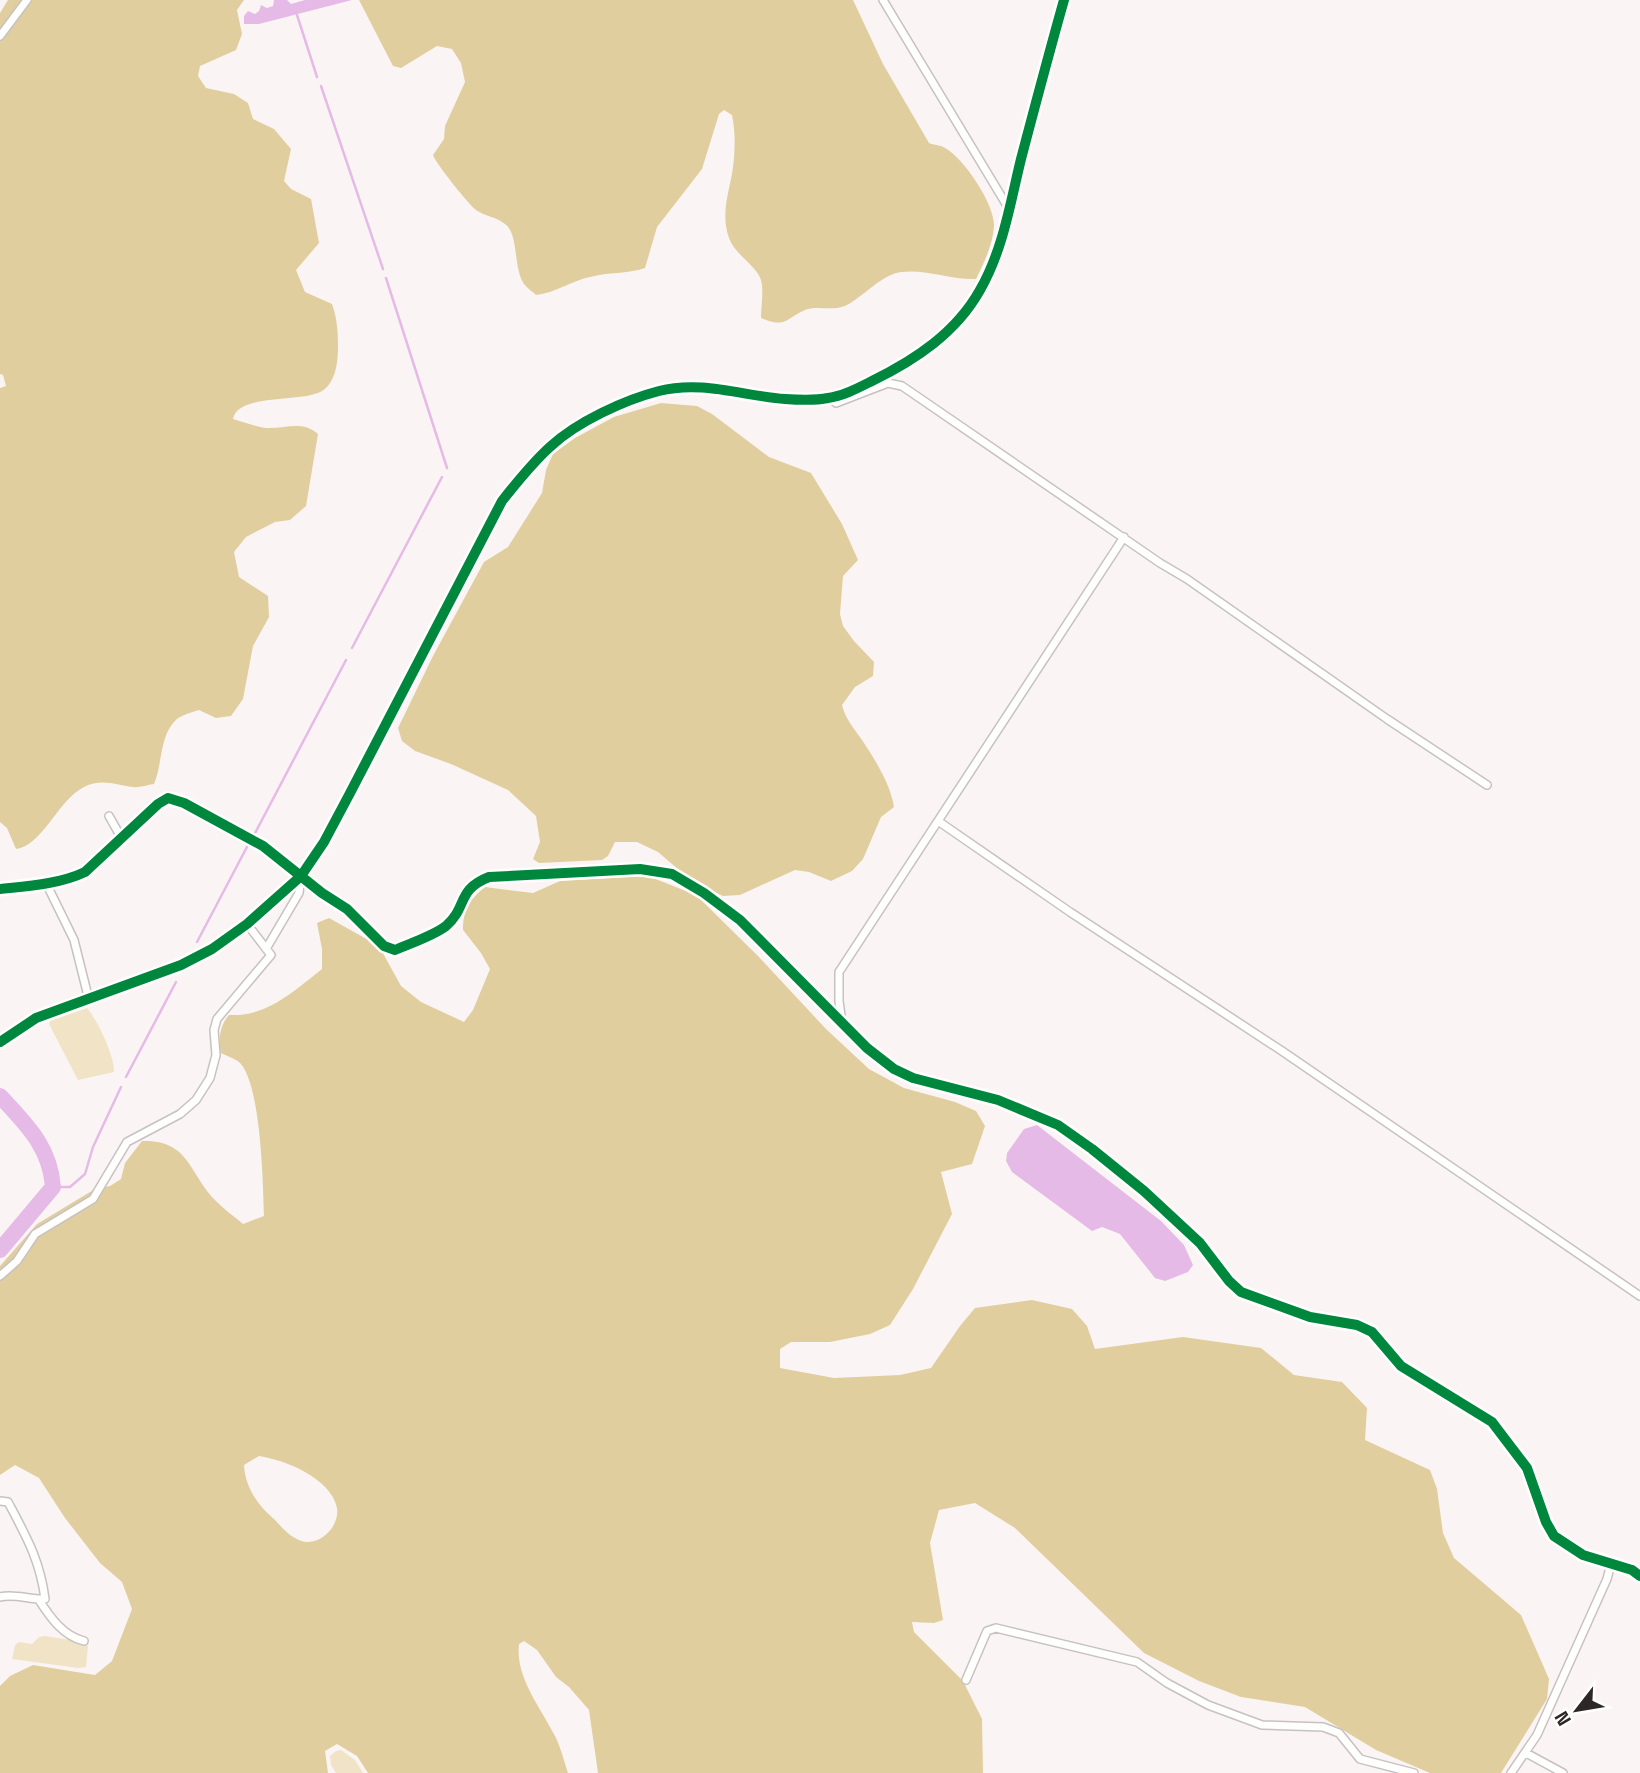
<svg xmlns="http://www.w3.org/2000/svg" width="1640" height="1773" font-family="'Space Grotesk',sans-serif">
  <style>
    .green { fill: #f0e3c6 }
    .forest { fill: #e1ce9e; fill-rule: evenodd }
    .water { fill: #e6bae6 }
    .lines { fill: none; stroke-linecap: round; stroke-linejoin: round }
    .stream { stroke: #e6bae6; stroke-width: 2.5 }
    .river { stroke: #e6bae6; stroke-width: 16 }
    .minor-casing { stroke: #c7c2c1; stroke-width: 10 }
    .tertiary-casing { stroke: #c7c2c1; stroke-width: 12 }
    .minor { stroke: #fefefd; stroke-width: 7 }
    .tertiary { stroke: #fefefd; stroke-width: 10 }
    .cycleway-casing { stroke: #fff; stroke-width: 15 }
    .cycleway { stroke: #00873e; stroke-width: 10 }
  </style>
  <rect width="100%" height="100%" fill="#faf5f4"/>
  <path class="green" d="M87,1008C97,1019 115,1057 114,1072L78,1080L49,1024L50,1021Z
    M45,1636L83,1642L88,1646L86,1667L78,1668L12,1659L15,1645L19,1642L32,1644L39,1637Z
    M341,1750L355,1760L363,1773H336L331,1765L330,1756L336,1751Z"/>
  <path class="forest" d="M8,0H244L237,10L242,34L236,50L200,66L198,76L206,88L234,94L248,103L253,119L274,129L291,149L284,181L291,189L311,199L319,243L296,270L305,292L332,304C337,318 338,331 338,346C338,362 336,382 322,391C302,403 238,393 233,419C244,422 256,427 267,428C285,429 302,420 318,434L306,506L290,520L275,522L246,537L234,552L239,577L268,596L269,617L253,646L243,699L231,716L216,718L199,710C192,712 182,715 177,719C159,735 163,763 154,784C147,785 139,788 133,787C115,785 102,778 84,787C59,799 42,846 16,849L7,828L0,822V388L6,386L3,375L0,374V13Z
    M359,0H853L883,64L929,143C934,145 941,145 945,148C964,158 995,205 994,226C993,244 984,263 976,279C951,280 927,269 902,272C882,274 864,296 847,305C833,312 817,305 805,310C783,320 787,328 761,318C761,306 764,292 761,280C757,266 735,255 729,238C721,216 728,195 732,174C735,155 736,134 732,115L724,110L719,114L702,169L657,227L645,268C627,274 608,272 590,277C571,281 555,293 536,295C533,292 527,288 524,284C513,268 519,234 505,224C497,217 484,216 476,210C468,204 435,162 433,155L444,139L445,126L465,82L461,63L452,49L437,46L401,68L393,66Z
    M661,403L697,406L712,414L769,457L811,473L842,524L858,560L843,576L840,614L843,626L854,641L874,662L873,676L855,687L842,705C846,721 855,729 864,743C876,761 891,786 894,807L881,817L863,859L852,871L831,881L809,872L795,870L740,895L723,896L693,882L658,852L637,842H615L608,856L602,860L539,863L533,859L540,842L536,816L508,790L451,764L415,751L402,741L398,728L433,656L484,562L508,547L542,493L546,470L553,454L575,438L614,417Z
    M648,876L696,895L758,956L826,1029L869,1069L904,1088L955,1102L976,1111L985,1126L972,1164L941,1172L952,1214L913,1289L890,1325L870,1334L830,1342H791L780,1349V1368L834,1378L900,1375L931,1368L960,1326L975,1308L1032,1300L1072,1309L1087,1326L1095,1349L1183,1337L1261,1348L1294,1375L1342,1382L1367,1408L1365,1440L1430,1470L1437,1489L1443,1533L1454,1558L1521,1615L1549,1679L1547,1699L1501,1773H1430L1376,1750L1305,1707L1241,1697L1199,1681L1144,1653L1015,1528L975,1503L939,1510L930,1543L943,1620L934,1623L912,1622L914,1632L963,1681L982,1719L983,1773H598L589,1710L569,1687L556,1677L537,1650L524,1641L519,1644C515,1677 541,1708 555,1736C561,1748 564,1761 568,1773H368L357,1756L337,1744L325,1751L328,1773H0V1686L10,1676L33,1665L95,1675L112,1661L132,1609L122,1582L100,1563L65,1518L39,1478L15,1465L0,1475V1266L37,1224L95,1189L110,1186L121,1179L125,1163L142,1141C189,1140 188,1171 214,1199C222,1208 234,1216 243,1224L264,1216C263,1183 261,1085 240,1063C236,1059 227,1056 221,1053C218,1039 220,1025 229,1015C267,1017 294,991 322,969V949L317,923L329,918L379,946L401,986L421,1002L464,1022L473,1010L490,969L481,953L463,930C463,910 469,900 485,887L533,893L560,881ZM259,1456C285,1460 331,1478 337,1508C340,1529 315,1551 295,1538C287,1534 281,1526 275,1520C258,1506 245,1487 244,1465Z"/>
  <path class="water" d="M274,0H287L291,4L305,0H352L259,24H244V16L248,11L255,14L259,11L261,5L267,8L273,6Z
    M1037,1125L1161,1221L1184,1245L1193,1265L1188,1272L1165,1281L1155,1278L1120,1234L1102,1227L1092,1231L1012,1172L1006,1161L1007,1153L1024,1129Z"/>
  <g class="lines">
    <path class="stream" d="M297,15L317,77
      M321,86L383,269
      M386,278L447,468
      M352,648L442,477
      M253,837L346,660
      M197,942L248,845
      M126,1077L176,982
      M53,1187H70L85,1174L93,1147L121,1087"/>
    <path class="river" d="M0,1096C27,1125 50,1147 53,1187L0,1250"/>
    <defs>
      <path id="minor" d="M883,0L1009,209
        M0,36L27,0
        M831,398L836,403L888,383L902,386L1160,563L1187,579L1387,719L1487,785
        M109,816L122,839
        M938,821L1070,912L1282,1051L1640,1296
        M46,883L74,940L89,1000
        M0,889C28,886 60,884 85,872L158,804L168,798L184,803L263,846L322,893L347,909L384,946L395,950C411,943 433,936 446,926C468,907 456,890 489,877L640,869L672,874L704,893L740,920L867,1048L894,1069L913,1078L998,1100L1058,1125L1092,1149L1144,1191L1200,1243L1229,1281L1241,1292L1310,1317L1357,1325L1372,1332L1401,1366L1492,1422L1527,1468L1546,1522L1554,1536L1583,1555L1632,1570L1640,1576
        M266,949L299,893L301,876
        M842,1023L839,1001V972L1124,537
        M0,1276L17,1261L35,1234L93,1199L127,1142L180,1114L196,1100L210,1078L216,1055L214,1030L217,1019L271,955L247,924
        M0,1501L8,1502C26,1536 40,1560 45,1599C31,1600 13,1593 0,1597
        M39,1600C50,1617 63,1636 84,1641
        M966,1680L987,1631L996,1628L1137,1662L1167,1683L1208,1705L1262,1725L1323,1727L1339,1733L1360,1759L1414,1773
        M1526,1753L1563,1773
        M1511,1773L1537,1735L1607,1579L1611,1564"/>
      <path id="tertiary" d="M0,1042L36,1018L181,965L212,949L247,924L301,876L324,842L349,795L502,501C517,482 533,462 551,446C577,422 624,400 659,391C702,380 743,396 785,399C799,400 814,401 828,398C843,396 858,388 872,381C915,360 956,333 980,290C1003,250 1010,204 1021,159C1035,106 1049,53 1064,0"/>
    </defs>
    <use href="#minor" class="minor-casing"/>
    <use href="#tertiary" class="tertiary-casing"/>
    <use href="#minor" class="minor"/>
    <use href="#tertiary" class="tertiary"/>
    <defs>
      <path id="cycleway" d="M0,889C28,886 60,884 85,872L158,804L168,798L184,803L263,846L322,893L347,909L384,946L395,950C411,943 433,936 446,926C468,907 456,890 489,877L640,869L672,874L704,893L740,920L867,1048L894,1069L913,1078L998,1100L1058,1125L1092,1149L1144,1191L1200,1243L1229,1281L1241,1292L1310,1317L1357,1325L1372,1332L1401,1366L1492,1422L1527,1468L1546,1522L1554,1536L1583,1555L1632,1570L1640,1576
        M0,1042L36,1018L181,965L212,949L247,924L301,876L324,842L349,795L502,501C517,482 533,462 551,446C577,422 624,400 659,391C702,380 743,396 785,399C799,400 814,401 828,398C843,396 858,388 872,381C915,360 956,333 980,290C1003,250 1010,204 1021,159C1035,106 1049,53 1064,0"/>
    </defs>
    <use href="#cycleway" class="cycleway-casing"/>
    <use href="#cycleway" class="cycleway"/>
  </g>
  <g transform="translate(1577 1710) rotate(239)" stroke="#ffffff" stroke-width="5" paint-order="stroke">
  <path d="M0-5L12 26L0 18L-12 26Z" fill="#2d2827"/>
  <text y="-10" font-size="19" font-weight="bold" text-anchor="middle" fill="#2d2827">N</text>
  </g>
</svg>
